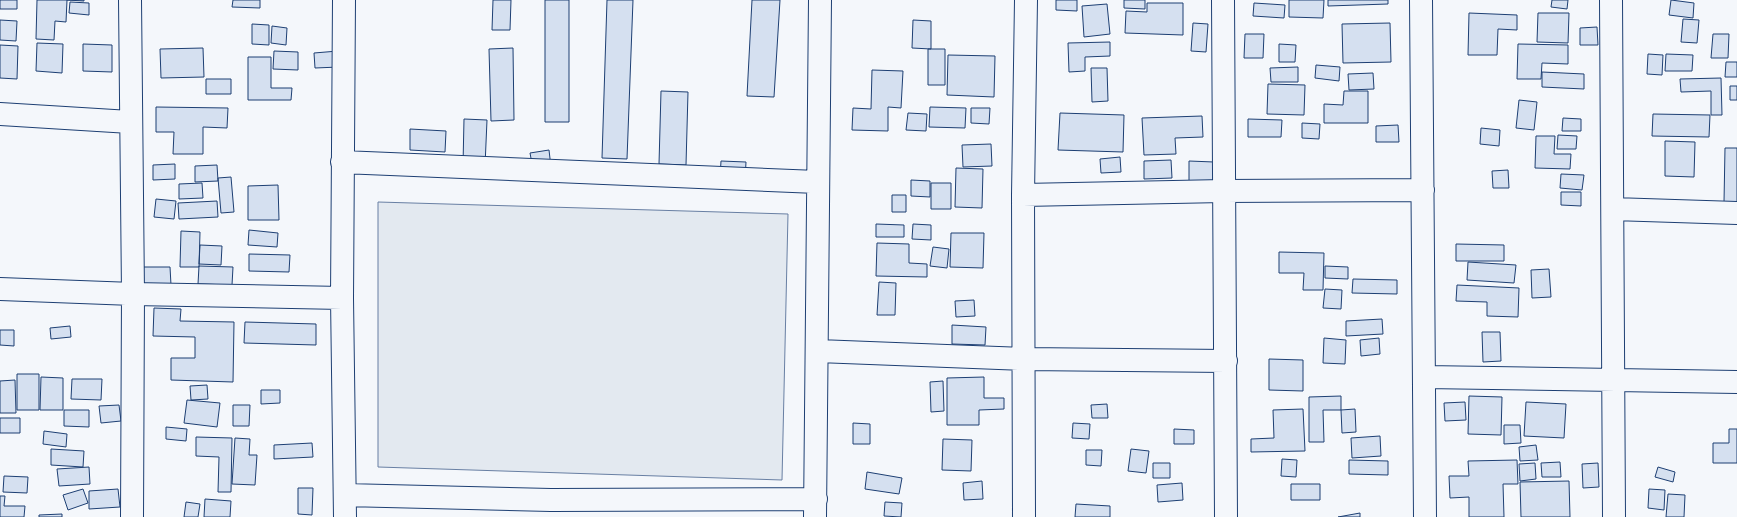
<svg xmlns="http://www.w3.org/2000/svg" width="1737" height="517" font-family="Ubuntu,sans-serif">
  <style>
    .green { fill: #e3e9f0; stroke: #687fa3 }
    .building { fill: #d5e0f0; stroke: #1d3f73 }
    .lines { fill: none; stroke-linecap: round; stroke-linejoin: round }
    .street-casing { stroke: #1d3f73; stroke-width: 24 }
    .street { stroke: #f4f7fb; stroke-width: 22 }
  </style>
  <rect width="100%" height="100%" fill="#f4f7fb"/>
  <path class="green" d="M378,202L788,214L782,480L378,467Z"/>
  <path class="building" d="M0,0H17V9H0Z
    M37,0H84V1L67,0L66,22L55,21L54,40L36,39Z
    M233,0H260V8L232,7Z
    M493,0H511L510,30H492Z
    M545,0H569V122H545Z
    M607,0H633L627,159L602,158Z
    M752,0H780L774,97L747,96Z
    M1056,0H1077V11L1056,10Z
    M1124,0H1145V9L1124,8Z
    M1289,0H1324L1323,18L1289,17Z
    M1328,0H1388V4L1328,6Z
    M1552,0H1568L1567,9L1551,7Z
    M1671,0L1694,3L1693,18L1669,15Z
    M70,2L89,3V15L69,13Z
    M1147,3H1183V35L1125,33L1126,11L1147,12Z
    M1254,3L1285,5L1284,18L1253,16Z
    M1107,4L1110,34L1084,37L1082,6Z
    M1469,13L1517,15V30L1498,29L1497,55H1468Z
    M1538,13H1569L1568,43L1537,42Z
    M1683,19L1699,20L1697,43L1681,42Z
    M0,20L17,21L16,41L0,40Z
    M913,20L931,21V49L912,48Z
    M1193,23L1208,24L1206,52L1191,51Z
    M1390,23L1391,62L1343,63L1342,24Z
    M252,24L269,25V45L252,44Z
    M272,26L287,28L286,45L271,43Z
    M1597,27L1598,45H1580V28Z
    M1245,34H1264L1263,58H1244Z
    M1713,34H1729L1728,58H1711Z
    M1110,42V56L1085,57V71L1069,72L1068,43Z
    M37,43L63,44L62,73L36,71Z
    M83,44L112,45V72L83,71Z
    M1279,44L1296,45L1295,62H1279Z
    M1518,44L1568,45V64L1542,63L1541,79H1517Z
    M0,45L18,46L17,79L0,78Z
    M203,48L204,77L161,78L160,49Z
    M513,48L514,120L491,121L489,49Z
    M928,49H945V85H928Z
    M274,51L298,52V70L273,69Z
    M338,51L339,67L315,68L314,53Z
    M1648,54L1663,55L1662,75L1647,74Z
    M1666,54L1693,55L1692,71H1665Z
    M948,55L995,56L994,97L947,95Z
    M248,57H271V88H292L291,100H248Z
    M1726,62H1737V77H1725Z
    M1316,65L1340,67L1339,81L1315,78Z
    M1298,67V82H1271L1270,68Z
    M1091,68H1107L1108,101L1092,102Z
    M872,70L903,71L901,108L888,107V131L852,130L853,108L871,109Z
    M1542,72L1584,74V89L1542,87Z
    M1373,73L1374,89L1349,90L1348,74Z
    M1721,78L1722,115H1711V91L1681,92L1680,79Z
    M206,79H231V94H206Z
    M1268,84L1305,85L1304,115L1267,114Z
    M1730,86H1737V100H1730Z
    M661,91L688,92L686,165L659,164Z
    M1344,91H1368V123H1324V104L1343,105Z
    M1519,100L1537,102L1534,130L1516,128Z
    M156,107L228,108L227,128L203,127V154H173L174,132H156Z
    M930,107L966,108L965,128L929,127Z
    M971,108H990L989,124L971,123Z
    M908,113L927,114L926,131L906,130Z
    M1060,113L1124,115L1123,152L1058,150Z
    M1653,114L1710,115L1709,137L1652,136Z
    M1202,116L1203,137L1175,138L1176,154L1144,155L1142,118Z
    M1563,118L1581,119V131H1562Z
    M464,119L487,120L485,166L463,165Z
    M1248,119L1282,120L1281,137H1248Z
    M1302,123L1320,124L1319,139L1302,138Z
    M1398,125L1399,142H1376V126Z
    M1481,128L1500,130L1499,146L1480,144Z
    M410,129L446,131L445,152L410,150Z
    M1558,135L1577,136L1576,149H1557Z
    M1536,136H1555L1554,154H1571L1570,169L1535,168Z
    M1665,141L1695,142L1694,177L1665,176Z
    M991,144L992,166L963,167L962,145Z
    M1725,148H1737V202H1724Z
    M549,150L551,167L533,169L530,153Z
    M1120,157L1121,172L1101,173L1100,159Z
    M1171,160L1172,178L1144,179V161Z
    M721,161L746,162L745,180L720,178Z
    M1189,161L1214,162L1213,190L1189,189Z
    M175,164V179L153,180V165Z
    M217,165L218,181L195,182V166Z
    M956,168L983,169L982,208L955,207Z
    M1508,170L1509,188H1493L1492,171Z
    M1561,174L1584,175L1582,190L1560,188Z
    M231,177L234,212L221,213L218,178Z
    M911,180L930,181V197L911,196Z
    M202,183L203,198L179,199V184Z
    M931,183H951V209H931Z
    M278,185L279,220H248V186Z
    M1561,192H1581V206L1561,205Z
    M892,195H906V212H892Z
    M156,199L176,201L174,219L154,217Z
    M217,201L218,217L179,219L178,203Z
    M876,224L904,225V237H876Z
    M913,224L931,225V240L912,239Z
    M249,230L278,233L277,247L248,245Z
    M181,231L200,232L199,267H180Z
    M951,233H984L983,268L950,267Z
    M877,243L909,244V263L927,264V277L876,276Z
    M1456,244L1504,245V261H1456Z
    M200,245L222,246L221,265L199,264Z
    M933,247L949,249L947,268L930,266Z
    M1279,252L1324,253L1323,290H1303L1304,273H1279Z
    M249,254L290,255L289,272L249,271Z
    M1468,262L1516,265L1514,283L1467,280Z
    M199,266L233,267L232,285L198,284Z
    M1325,266L1348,267V279L1325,278Z
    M137,267H170L171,285L138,286Z
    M1549,269L1551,297L1532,298L1531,270Z
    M1353,279L1397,280V294L1352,293Z
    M879,282L896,283L895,315H877Z
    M1457,285L1519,288L1518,317L1487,316V302L1456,301Z
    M1325,289L1342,290L1341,309L1323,308Z
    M974,300L975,316L956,317L955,301Z
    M154,308L181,309L180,321L234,322L233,382L171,380V358H195V337L153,336Z
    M1382,319L1383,334L1346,336V321Z
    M245,322L316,324V345L244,343Z
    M952,325L986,327L985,345L952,344Z
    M70,326L71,337L51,339L50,328Z
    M0,330H14V346L0,345Z
    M1482,332H1500L1501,361L1483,362Z
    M1324,338L1346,340L1345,364L1323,363Z
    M1379,338L1380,354L1361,356L1360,340Z
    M1269,359L1303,360V391L1269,390Z
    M17,374H39V410H17Z
    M41,377L63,378V410H40Z
    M984,377V398H1004V409L979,410V425H947V378Z
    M72,379H102L101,400L71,399Z
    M15,380L16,413H0V381Z
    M943,381L944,411L931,412L930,382Z
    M207,385L208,399L191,400L190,386Z
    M261,390H280V403L261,404Z
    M1341,396V410H1323L1324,442H1309V397Z
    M1469,396L1502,397L1501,435L1468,434Z
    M187,400L220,403L217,427L184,423Z
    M1465,402L1466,420L1445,421L1444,403Z
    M1526,402L1566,404L1564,438L1524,436Z
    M1107,404L1108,418H1092L1091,405Z
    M119,405L121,421L101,423L99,406Z
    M233,405H250L249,426H233Z
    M1303,409L1305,451L1251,452V439L1274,438L1273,410Z
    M1355,409L1356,432L1342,433L1341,410Z
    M64,410H89V427L64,426Z
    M0,418H20V433H0Z
    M853,423L870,424V444H853Z
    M1073,423L1090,424L1089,439L1072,438Z
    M1504,425H1520L1521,443L1504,444Z
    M166,427L187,429L186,441L166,439Z
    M1174,429L1194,430V444H1174Z
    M1729,429H1737V463H1713V443H1729Z
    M44,431L67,434L66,447L43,444Z
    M1380,436L1381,456L1352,458L1351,438Z
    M196,437L232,438L231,492H218L219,457L196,456Z
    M235,438L250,439L249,455H257L255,485L232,484Z
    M943,439L972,440L971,471L942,470Z
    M312,443L313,457L274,459V445Z
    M1536,445L1538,460L1520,461L1519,447Z
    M51,449L84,451L83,467L51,465Z
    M1131,449L1149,451L1146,473L1128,471Z
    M1086,450H1102L1101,466L1086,465Z
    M1282,459L1297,460L1296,477L1281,476Z
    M1349,460L1388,461V475L1349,474Z
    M1517,460L1518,484H1503L1504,517H1469V497L1450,498L1449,476H1469L1468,461Z
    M1560,462L1561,477H1542L1541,463Z
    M1153,463H1170V478H1153Z
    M1535,463L1536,479L1520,481L1519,464Z
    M1598,463L1599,487L1583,488L1582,464Z
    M89,467L90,484L59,486L57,469Z
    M1658,467L1675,472L1673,482L1655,477Z
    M867,472L902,478L899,494L865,489Z
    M4,476L28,477L27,493L3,492Z
    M982,481L983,499L964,500L963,483Z
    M1569,481L1570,517H1521L1520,482Z
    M1182,483L1183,500L1158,502L1157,485Z
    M1291,484H1320V500H1291Z
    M298,488H313L312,515L298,514Z
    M83,489L88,503L68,510L63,495Z
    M118,489L120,507L89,509V491Z
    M1649,489L1665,490L1664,510L1648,508Z
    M1668,494L1685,495L1684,517H1666Z
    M0,496H5L4,506H25L24,517H0Z
    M205,499L231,501L230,517H204Z
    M186,502L200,504L198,517H184Z
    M885,502L902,503L901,517L884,516Z
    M1076,504L1110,506V517H1075Z
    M1360,513V517H1338Z
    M62,514V517H39V515Z"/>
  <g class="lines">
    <defs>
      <path id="street" d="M130,0L133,294L132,517
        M344,0L342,298L345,517
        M1223,0C1223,172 1226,345 1226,517
        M1421,0L1425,517
        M1611,0L1614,517
        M0,114L130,122
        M342,162L817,182
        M1023,195L1223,191L1423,190
        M1613,209L1737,213
        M0,289L133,294L342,298
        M818,351L1024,359L1226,361
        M1425,377L1737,382
        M345,495L551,500L816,499
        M815,517C818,345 817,172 820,0
        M1024,517L1023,195L1026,0"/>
    </defs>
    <use href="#street" class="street-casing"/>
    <use href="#street" class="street"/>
  </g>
</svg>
